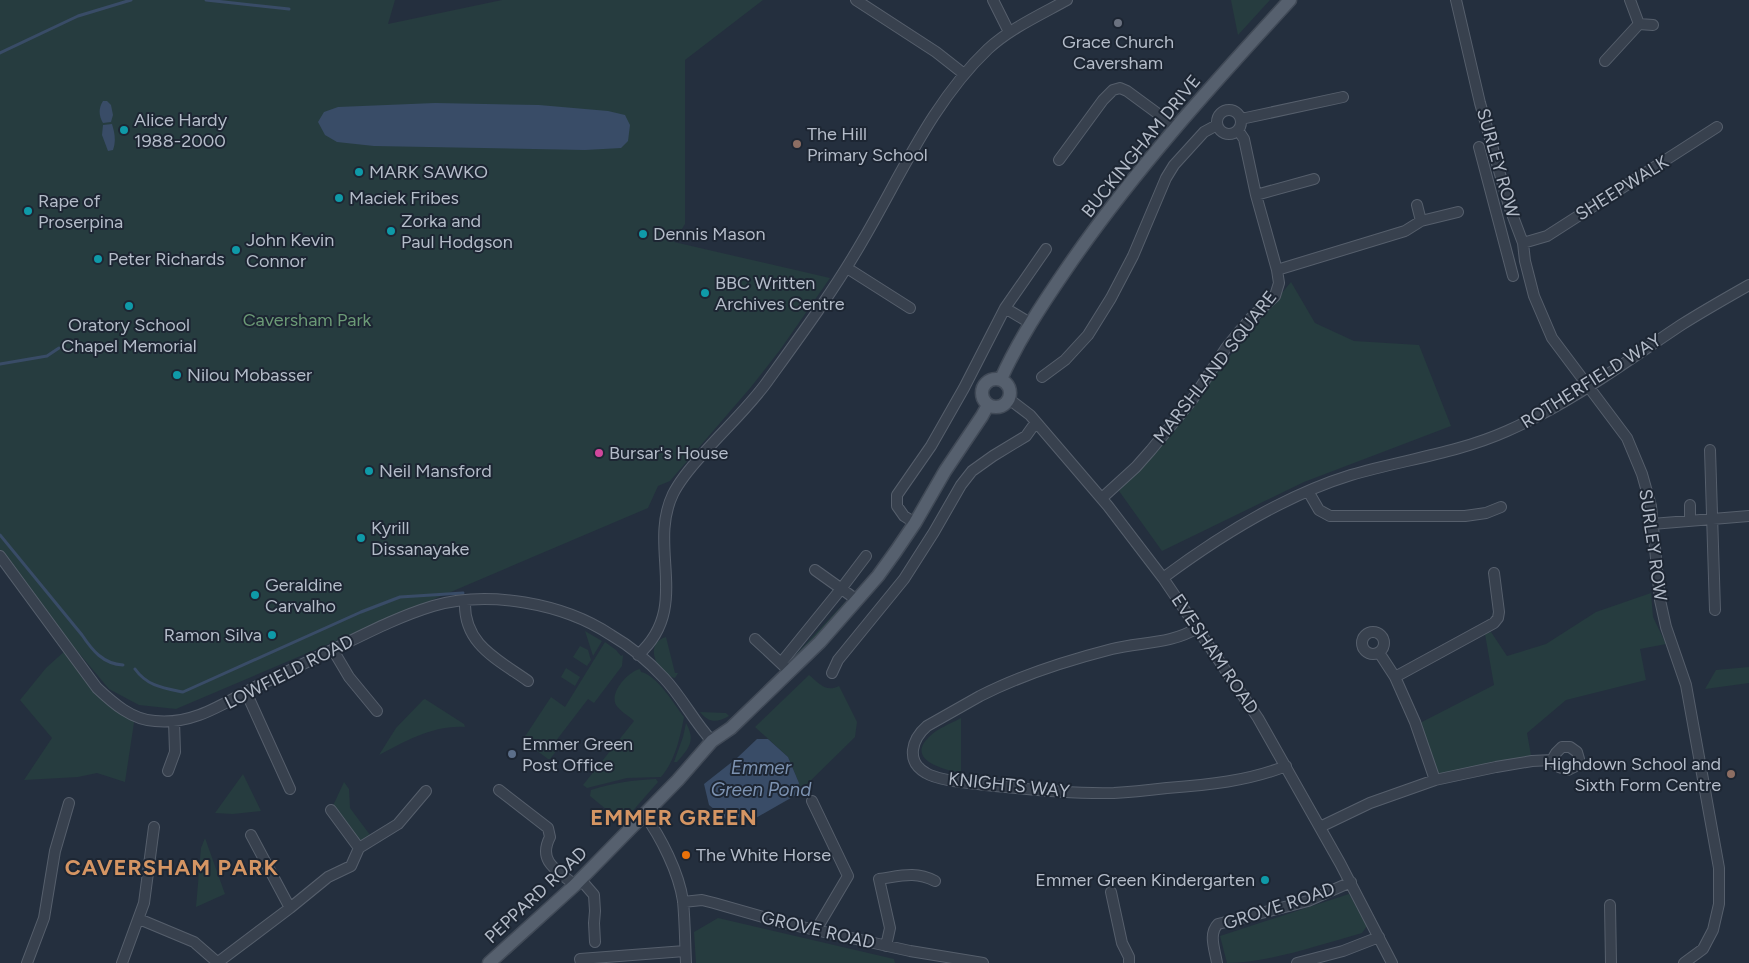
<svg xmlns="http://www.w3.org/2000/svg" width="1749" height="963" font-family="Figtree,sans-serif">
  <style>
    .green { fill: #263c3f }
    .water { fill: #394c67 }
    .lines { fill: none; stroke-linecap: round; stroke-linejoin: round }
    .stream { stroke: #394c67; stroke-width: 3 }
    .minor-casing { stroke: #565f6c; stroke-width: 12 }
    .major-casing { stroke: #414a57; stroke-width: 15 }
    .minor { stroke: #38414e; stroke-width: 10 }
    .major { stroke: #56606e; stroke-width: 12 }
    .worship-dot { fill: #6b7280; stroke: #1d2633; stroke-width: 2 }
    .culture-dot { fill: #0f9aa8; stroke: #1d2633; stroke-width: 2 }
    .education-dot { fill: #8d6e63; stroke: #1d2633; stroke-width: 2 }
    .hotel-dot { fill: #d1479c; stroke: #1d2633; stroke-width: 2 }
    .service-dot { fill: #5c6f8a; stroke: #1d2633; stroke-width: 2 }
    .food-dot { fill: #e8710a; stroke: #1d2633; stroke-width: 2 }
    .labels { text-anchor: middle; dominant-baseline: central; stroke-width: 4; stroke-linejoin: round; paint-order: stroke }
    .poi-label { font-size: 18px; fill: #b4bcc9; stroke: #1d2633; text-anchor: start }
    .street-label { font-size: 18px; fill: #b4bcc9; stroke: #1d2633 }
    .park-label { font-size: 18px; fill: #6b9a76; stroke: #1d2633 }
    .water-label { font-size: 19px; font-style: italic; fill: #7c92b1; stroke: #1d2633 }
    .district-label { font-size: 22px; font-weight: bold; letter-spacing: 1px; fill: #d59563; stroke: #1d2633 }
  </style>
  <rect width="100%" height="100%" fill="#242f3e"/>
  <path class="green" d="M0,0H395L388,24L502,0H763L685,60V224L674,242L830,278L780,350L751,387L670,481L658,486L648,508L176,709L139,705L109,689L0,559Z
    M1231,0H1270L1238,35Z
    M1291,282L1315,323L1354,341L1419,345L1451,426L1304,482L1162,551L1119,491Z
    M1651,593L1653,617L1666,644L1640,649L1646,680L1566,700L1527,733L1532,761L1435,780L1416,725L1494,685L1485,634L1491,632L1507,656L1546,644L1596,612Z
    M845,602L846,606L814,641L790,664H787Z
    M585,631L602,641L593,656Z
    M666,637L675,673H678L675,678C658,674 642,644 666,637Z
    M605,642L616,650L621,656L623,655L622,666L594,703L588,699L552,746L557,750L550,759H548L521,739L526,735L551,697L565,707Z
    M580,646L588,650L591,660L587,666L573,657Z
    M67,649L97,688L135,716L125,782L97,773L78,777L24,780L52,738L20,700L46,668Z
    M1749,667V683L1705,689L1716,670Z
    M566,668L580,677L575,686L561,677Z
    M640,669L641,672C657,675 674,704 684,717C680,738 675,761 661,777L627,778L587,788L583,785L634,721C629,716 620,711 616,705C609,692 629,671 640,669Z
    M809,675C819,683 826,693 839,686L857,722L855,737L796,795L799,783L788,757L755,727Z
    M425,699L464,724L465,727C433,725 406,741 379,755L396,728L423,700Z
    M700,712L726,713L729,716C717,723 709,723 700,712Z
    M961,718V773C945,770 905,760 929,737C938,728 950,724 961,718Z
    M686,723C696,741 689,748 677,762H674L683,737Z
    M243,774L261,811L233,814L215,813Z
    M656,779L658,782L630,814L629,819L624,824L590,796L591,790C613,783 633,780 656,779Z
    M344,782L349,789L350,808L373,839L359,848L331,810Z
    M205,838L225,894L196,907L201,848Z
    M1349,894L1367,926L1362,933C1322,944 1268,963 1227,963L1220,936Z
    M718,918L894,959L895,963H696L694,932Z"/>
  <path class="water" d="M103,101H107L111,105L113,115L111,122L103,123C99,116 98,109 103,101Z
    M435,103L539,105L608,111L625,115L630,125L628,141L621,148L585,150L374,146L337,142L325,135L318,122L324,112L338,107Z
    M112,124C115,134 116,141 113,150L108,151L102,135L103,125Z
    M757,739H768L788,757L799,783L796,795L754,819L742,817L726,819L709,805L704,784L737,758Z"/>
  <g class="lines">
    <path class="stream" d="M206,0L289,9
      M0,53L78,16L131,0
      M0,364L47,356L59,348
      M0,535L82,635C92,650 103,664 123,665
      M135,669C147,686 163,688 183,692L361,612L400,597L463,593"/>
    <defs>
      <path id="minor" d="M856,0L936,52L964,74
        M993,0L1009,32
        M1456,0L1480,103L1509,206L1523,243L1525,261L1534,296L1552,338L1627,438L1642,474L1651,506L1660,600L1666,627L1686,685L1719,868V904L1713,930L1703,949L1684,963
        M1639,24L1653,25
        M1605,61L1639,24L1630,0
        M1217 122a12 12 0 1 1 24 0a12 12 0 1 1-24 0Z
        M1241,119L1343,97
        M1479,147L1513,276
        M1059,160L1103,100L1113,90L1120,88L1127,91L1176,127
        M1256,195L1314,179
        M1417,205L1421,221
        M1523,243L1547,236L1717,127
        M847,268L910,308
        M1277,270L1405,231L1421,221L1458,212
        M1005,308L1030,323
        M1042,377L1065,360L1088,335L1111,298L1133,256L1166,178L1174,165L1204,132L1217,125
        M1009,399L1030,415L1108,506L1163,578L1258,718L1340,863L1392,963
        M1710,450L1715,610
        M1308,491L1319,510L1330,516H1465L1486,513L1501,507
        M1102,498L1136,467L1151,450L1192,400L1226,348L1239,332L1251,318L1275,296L1279,283L1277,270L1256,195L1244,139L1238,130
        M1690,505V521
        M915,523L904,516L897,506V495L931,446L964,388L1005,308L1046,249
        M1652,524L1749,516
        M0,556L97,688C113,703 132,720 155,721C194,725 224,703 257,686C282,674 307,662 332,650C365,634 397,617 433,606C488,590 563,603 611,635C630,646 649,662 664,678C682,697 694,722 712,741
        M815,570L857,600
        M1163,578C1218,537 1286,495 1351,475C1402,460 1458,453 1507,431C1569,404 1624,363 1681,325C1703,311 1726,298 1749,285
        M465,601C463,644 497,659 528,681
        M1197,628C1172,644 1140,642 1112,649C1069,660 1019,676 980,696C962,706 945,716 927,726C912,739 905,761 926,773C939,781 970,783 985,785C1028,789 1071,794 1114,793C1132,792 1150,790 1167,788C1208,785 1248,781 1286,766
        M1362 643a11 11 0 1 1 22 0a11 11 0 1 1-22 0Z
        M755,639L785,667
        M333,650L349,677L377,711
        M1380,654L1395,677L1415,722L1435,780
        M638,655C692,607 647,548 673,494C680,480 692,466 702,455C723,431 749,407 767,382C801,335 835,289 863,240C901,175 933,101 988,49C1011,28 1040,15 1067,0
        M781,663L841,589L866,556
        M832,673L838,660L904,579L934,532L961,485L972,471L993,456L1026,436L1036,422
        M1395,677L1494,623L1498,618L1499,612L1494,573
        M246,692L290,789
        M1562,747H1570L1577,752L1579,759L1576,766L1568,770L1559,767L1552,760L1556,753Z
        M168,771L175,752L174,721
        M499,790L548,828L550,837C537,862 558,871 575,885
        M812,801L848,876L816,930
        M644,814C661,837 679,873 683,901C685,922 685,943 686,963
        M1320,827L1370,803L1435,780L1496,767L1532,761L1552,760
        M251,835L290,908
        M359,848L398,824L426,791
        M581,880L594,895L595,911L594,923L595,942
        M1111,892L1122,943L1129,957V963
        M683,902L702,900L714,903L784,923L910,951L983,963
        M1610,905L1611,963
        M139,919L194,942L217,962
        M886,946L890,928L879,879C901,876 915,871 935,881
        M27,963L44,918L55,851L69,803
        M122,963L144,903L154,827
        M217,963L290,908L328,877L351,866L359,848L331,810
        M581,963L580,959L685,951
        M1217,963C1215,950 1208,934 1218,924L1308,901L1351,882
        M1297,963L1343,951L1379,937"/>
      <path id="major" d="M982 393a14 14 0 1 1 28 0a14 14 0 1 1-28 0Z
        M1001,379C1018,341 1041,306 1065,271C1131,174 1211,86 1290,0
        M489,963L575,885L678,780L712,741L731,728L820,642L878,576L896,551L915,523L945,471L982,416L988,405"/>
    </defs>
    <use href="#minor" class="minor-casing"/>
    <use href="#major" class="major-casing"/>
    <use href="#minor" class="minor"/>
    <use href="#major" class="major"/>
  </g>
  <circle class="worship-dot" cx="1118" cy="23" r="5"/>
  <g class="culture-dot">
    <circle cx="124" cy="130" r="5"/>
    <circle cx="359" cy="172" r="5"/>
    <circle cx="339" cy="198" r="5"/>
    <circle cx="28" cy="211" r="5"/>
    <circle cx="391" cy="231" r="5"/>
    <circle cx="643" cy="234" r="5"/>
    <circle cx="236" cy="250" r="5"/>
    <circle cx="98" cy="259" r="5"/>
    <circle cx="705" cy="293" r="5"/>
    <circle cx="129" cy="306" r="5"/>
    <circle cx="177" cy="375" r="5"/>
    <circle cx="369" cy="471" r="5"/>
    <circle cx="361" cy="538" r="5"/>
    <circle cx="255" cy="595" r="5"/>
    <circle cx="272" cy="635" r="5"/>
    <circle cx="1265" cy="880" r="5"/>
  </g>
  <g class="education-dot">
    <circle cx="797" cy="144" r="5"/>
    <circle cx="1731" cy="774" r="5"/>
  </g>
  <circle class="hotel-dot" cx="599" cy="453" r="5"/>
  <circle class="service-dot" cx="512" cy="754" r="5"/>
  <circle class="food-dot" cx="686" cy="855" r="5"/>
  <g class="labels">
    <g class="poi-label">
      <text x="1118" y="42" text-anchor="middle">Grace Church<tspan x="1118" dy="21">Caversham</tspan></text>
      <text x="134" y="120">Alice Hardy<tspan x="134" dy="21">1988-2000</tspan></text>
      <text x="807" y="134">The Hill<tspan x="807" dy="21">Primary School</tspan></text>
      <text x="369" y="172">MARK SAWKO</text>
      <text x="349" y="198">Maciek Fribes</text>
      <text x="38" y="201">Rape of<tspan x="38" dy="21">Proserpina</tspan></text>
      <text x="401" y="221">Zorka and<tspan x="401" dy="21">Paul Hodgson</tspan></text>
      <text x="653" y="234">Dennis Mason</text>
      <text x="246" y="240">John Kevin<tspan x="246" dy="21">Connor</tspan></text>
      <text x="108" y="259">Peter Richards</text>
      <text x="715" y="283">BBC Written<tspan x="715" dy="21">Archives Centre</tspan></text>
      <text x="129" y="325" text-anchor="middle">Oratory School<tspan x="129" dy="21">Chapel Memorial</tspan></text>
      <text x="187" y="375">Nilou Mobasser</text>
      <text x="609" y="453">Bursar's House</text>
      <text x="379" y="471">Neil Mansford</text>
      <text x="371" y="528">Kyrill<tspan x="371" dy="21">Dissanayake</tspan></text>
      <text x="265" y="585">Geraldine<tspan x="265" dy="21">Carvalho</tspan></text>
      <text x="262" y="635" text-anchor="end">Ramon Silva</text>
      <text x="522" y="744">Emmer Green<tspan x="522" dy="21">Post Office</tspan></text>
      <text x="1721" y="764" text-anchor="end">Highdown School and<tspan x="1721" dy="21">Sixth Form Centre</tspan></text>
      <text x="696" y="855">The White Horse</text>
      <text x="1255" y="880" text-anchor="end">Emmer Green Kindergarten</text>
    </g>
    <g class="street-label">
      <text transform="translate(1141 146) rotate(-51)">BUCKINGHAM DRIVE</text>
      <text transform="translate(1498 163) rotate(74)">SURLEY ROW</text>
      <text transform="translate(1622 188) rotate(-32)">SHEEPWALK</text>
      <text transform="translate(1215 367) rotate(-52)">MARSHLAND SQUARE</text>
      <text transform="translate(1591 381) rotate(-32)">ROTHERFIELD WAY</text>
      <text transform="translate(1653 545) rotate(82)">SURLEY ROW</text>
      <text transform="translate(1215 654) rotate(56)">EVESHAM ROAD</text>
      <text transform="translate(289 672) rotate(-27)">LOWFIELD ROAD</text>
      <text transform="translate(1009 785) rotate(6)">KNIGHTS WAY</text>
      <text transform="translate(536 895) rotate(-43)">PEPPARD ROAD</text>
      <text transform="translate(1279 906) rotate(-18)">GROVE ROAD</text>
      <text transform="translate(818 930) rotate(13)">GROVE ROAD</text>
    </g>
    <g class="park-label">
      <text x="307" y="320">Caversham Park</text>
    </g>
    <g class="water-label">
      <text x="761" y="767">Emmer<tspan x="761" dy="22">Green Pond</tspan></text>
    </g>
    <g class="district-label">
      <text x="674" y="817">EMMER GREEN</text>
      <text x="172" y="867">CAVERSHAM PARK</text>
    </g>
  </g>
</svg>
